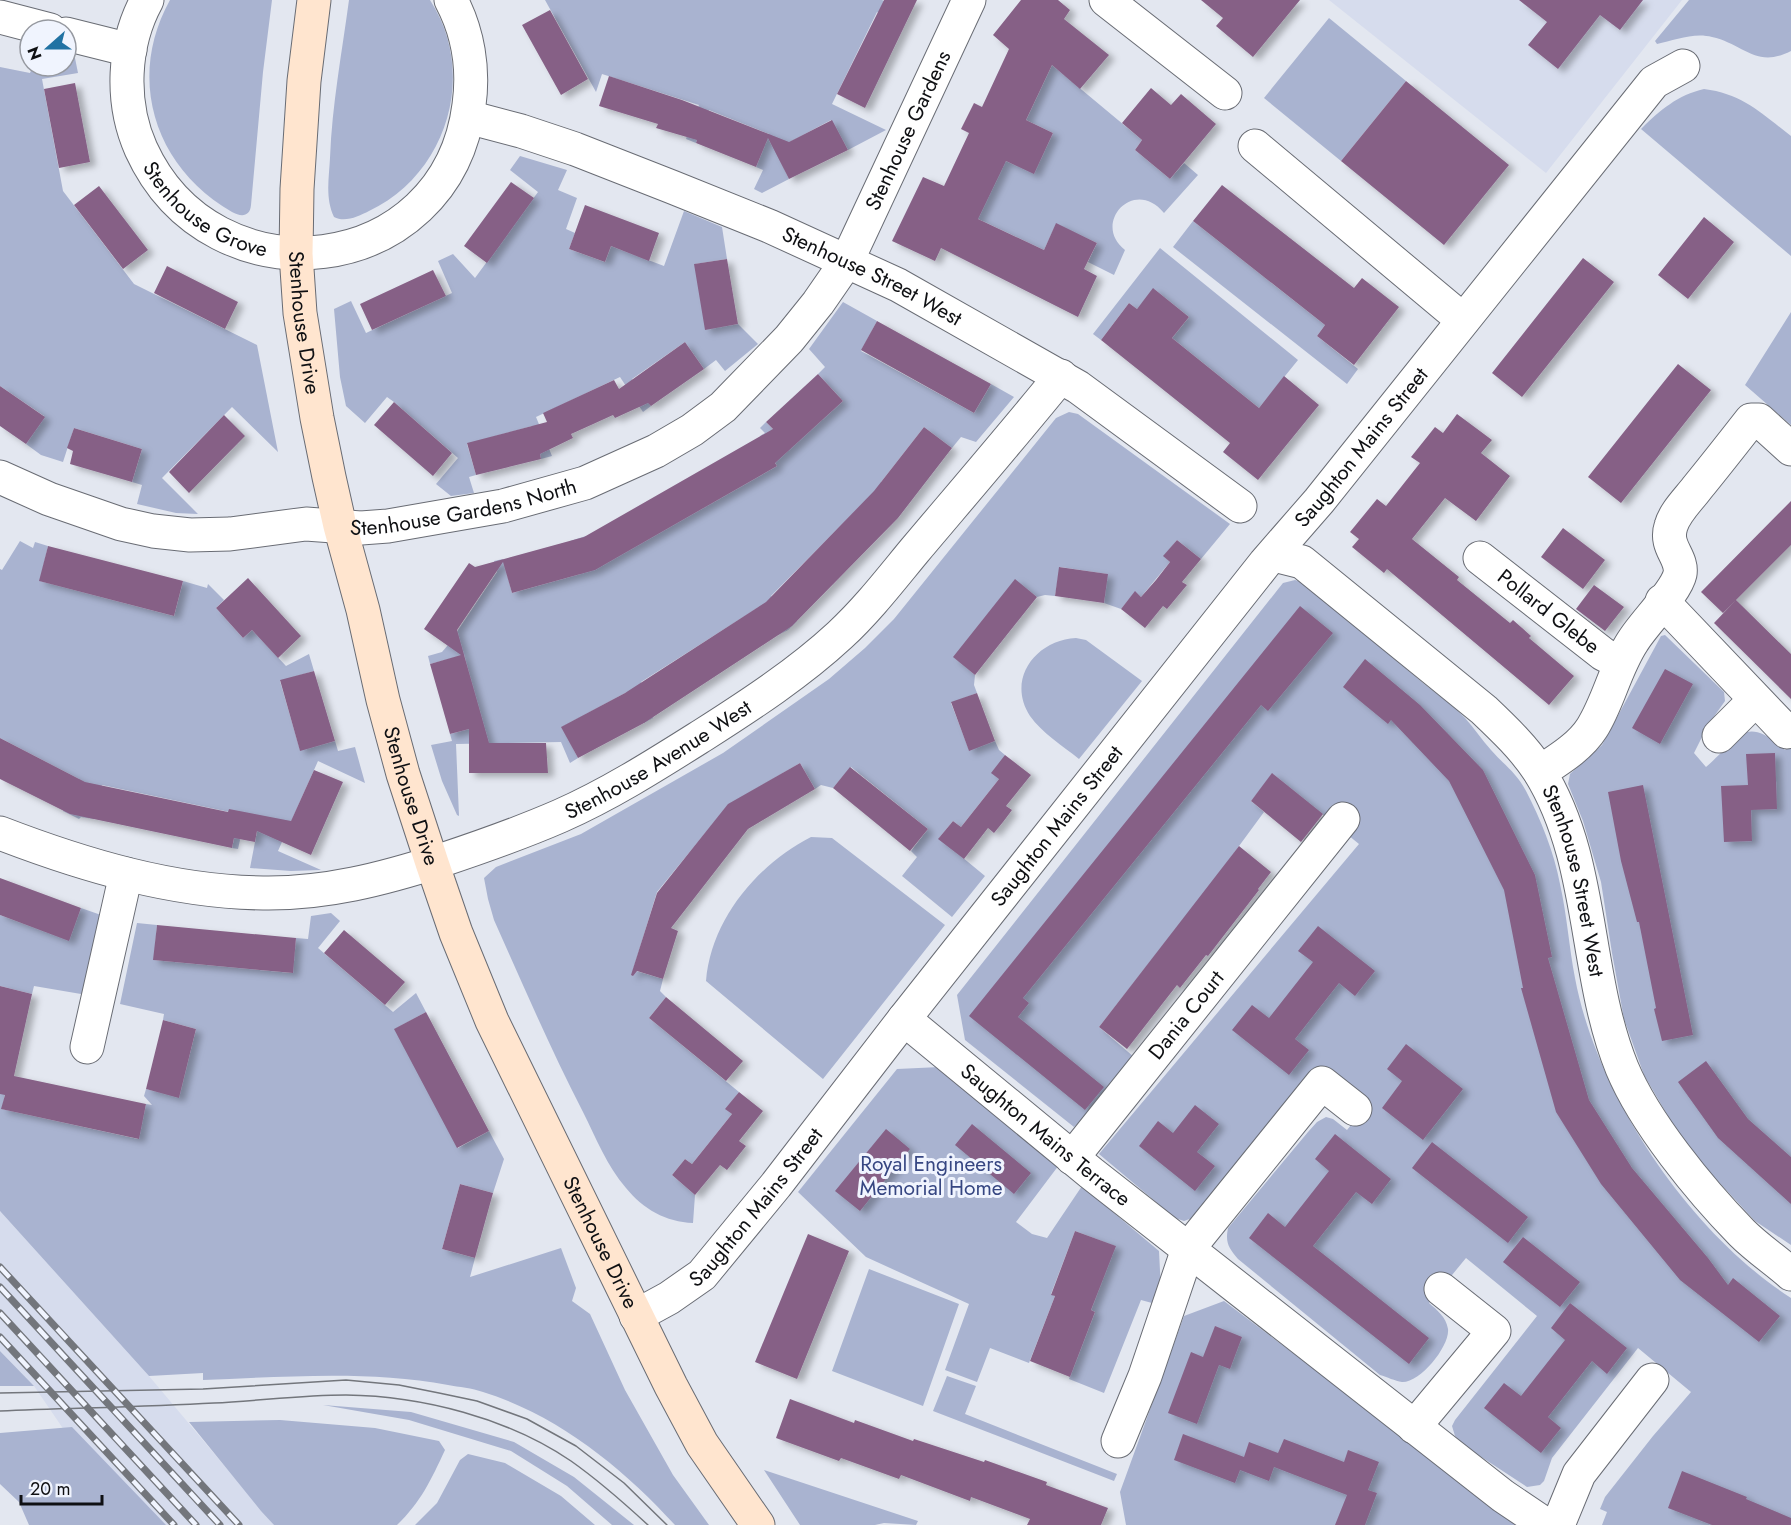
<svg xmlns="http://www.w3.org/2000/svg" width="1791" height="1525" font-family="Jost,sans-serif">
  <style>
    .built { fill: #d6dced }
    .green { fill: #a9b3d0 }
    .building { fill: #866186; filter: url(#shadow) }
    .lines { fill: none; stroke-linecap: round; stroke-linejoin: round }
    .street-casing { stroke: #696c74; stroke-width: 35 }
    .secondary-casing { stroke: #696c74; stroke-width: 35 }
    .street { stroke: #fff; stroke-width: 33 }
    .secondary { stroke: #ffe5cf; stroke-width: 33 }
    .tram { stroke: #73767c; stroke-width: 1.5 }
    .rail-casing { stroke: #73767c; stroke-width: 7 }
    .rail { stroke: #f0f4fe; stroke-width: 4.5; stroke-dasharray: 14; stroke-linecap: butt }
    .labels { text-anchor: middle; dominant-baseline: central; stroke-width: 6; stroke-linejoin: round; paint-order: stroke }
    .street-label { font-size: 21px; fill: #0f1013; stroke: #f0f4fe }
    .park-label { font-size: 21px; fill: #364682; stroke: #f0f4fe }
  </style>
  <defs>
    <filter id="shadow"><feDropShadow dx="6" dy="4" stdDeviation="3" flood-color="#0004"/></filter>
  </defs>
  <rect width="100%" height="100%" fill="#e3e7f0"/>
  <path class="built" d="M1329,0H1682L1546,173Z
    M0,1211L149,1376L274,1525H141L75,1446L34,1386L0,1351Z"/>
  <path class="green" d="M170,0H272L263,72L251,205C250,217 241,217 232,212C155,168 126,79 170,0Z
    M349,0H430C478,74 447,174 369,211C359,216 345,223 334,217C325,198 329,178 330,158C332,105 342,52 349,0Z
    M545,0H882L909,14L904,25L877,12L832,104L886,130L848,150L831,120L775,150L789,179L762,193L754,189L763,170L756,167L769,134L709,110L696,143L686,139L699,105L602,74L596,92Z
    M1689,0H1791V51C1756,69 1744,44 1712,37C1695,32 1674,40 1657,44L1655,41Z
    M1329,18L1406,81L1341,161L1264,98Z
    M66,57L75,58L78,73L42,79L63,191L134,284L257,345L278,452L232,407L162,478L198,514L176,513L137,504L142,485L132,482L142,449L74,428L63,462L41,455L26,444L44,416L0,386V67L30,73L33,66H66Z
    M1052,65L1142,140L1135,150L1170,179L1184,163L1198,175L1164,213C1134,176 1091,224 1125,250L1114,275L1088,262L1097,243L1056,224L1044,250L959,210L1006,161L1034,173L1053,133L1026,120Z
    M1704,89C1743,94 1761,113 1791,136V256L1641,129C1660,110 1678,95 1704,89Z
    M520,156L567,170L558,190L577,198L566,229L575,233L569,249L605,262L611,246L664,266L684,211L722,227L727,259L695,264L706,329L738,324L758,344L725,371L716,360L704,369L685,342L632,379L651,406L643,412L620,377L536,417L552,456L541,459L532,426L467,444L476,475L469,477L474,493L451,496L436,484L458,458L394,402L387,397L365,423L346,406L340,377L334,309L351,301L366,333L452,293L438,261L453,254L475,278L538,192L510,170Z
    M1193,221L1325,325L1317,336L1358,369L1347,384L1173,247Z
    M1160,248L1298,360L1259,408L1172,338L1189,317L1154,289L1137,309L1129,303L1101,340L1093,334Z
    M843,302L877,321L861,351L974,413L991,384L1014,397L976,442L961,437L952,448L924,427L881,482L908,504L894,521L869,497L771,596L797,621L788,630L778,635L759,607L641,682L653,718L644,723L627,692L562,727L578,758L570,763L561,742L456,744L459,816L457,815L442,781L431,745L452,741L450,734L483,725L464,655L430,664L428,656L442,652L448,645L497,572L494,561L503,559L512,593L580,574L570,541L586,536L603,565L777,466L760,436L765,433L760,428L766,422L791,448L843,401L818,374L825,367L809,349Z
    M1791,312V425L1745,385Z
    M1069,412L1078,414L1230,524L1201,559L1177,540L1164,556L1170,562L1141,597L1135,592L1121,609L1104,603L1107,574L1060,567L1055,596L1045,595L1037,597L1015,580L954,657L975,675L974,685L977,693L951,703L969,750L995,741L999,750L1005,755L999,779L961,827L953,821L939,838L985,876L952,917L902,876L917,857L911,851L928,829L851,767L833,788L821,785L815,789L800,763L728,805L657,892L633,970L663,979L660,991L666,997L649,1018L739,1092L726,1109L732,1114L692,1164L685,1159L672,1175L695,1195L693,1223C666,1222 643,1209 626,1188C607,1166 596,1138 583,1112C551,1050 523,985 494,920L488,899L484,878L496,867L581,834L723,753L829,679L865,648L894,619L1056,418Z
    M20,541L33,548L35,542L48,546L40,581L174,616L183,581L207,588L208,584L224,600L216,608L243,638L252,630L286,666L309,654L314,671L280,681L300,750L335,741L338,751L355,747L365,783L318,761L278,851L321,870L291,871L250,868L260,816L246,813L238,849L232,848L239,814L102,785L94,819L81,817L79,819L63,811L79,779L0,738V569L2,570Z
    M1295,580L1301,582C1340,613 1378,645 1416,677C1432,691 1451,703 1465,718C1474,728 1482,740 1491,750C1504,765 1516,772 1526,791C1541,820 1554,852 1560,884C1567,915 1569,947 1575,978C1597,1096 1690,1233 1791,1298V1525H1602L1607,1512L1600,1509L1605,1497L1653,1436L1691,1392L1638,1348L1552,1458L1544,1481L1540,1485L1527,1487L1463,1445L1455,1436L1452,1426L1455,1420L1537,1316L1466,1258L1429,1303C1437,1310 1446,1317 1448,1329C1450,1346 1420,1383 1402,1382C1395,1381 1387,1377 1380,1375L1238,1259C1229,1248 1225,1243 1228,1228L1308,1132L1317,1122L1326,1117L1333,1119L1347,1130L1364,1109L1317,1070L1195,1217L1184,1221L1175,1218L1099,1154L1359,844L1273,774L1251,801L1264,812L1217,876L1099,1027L1141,1063L1074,1127L965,1040L957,995L1279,588L1283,583Z
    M1665,635L1724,692L1725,701L1708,725L1694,753L1706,767C1738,740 1743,712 1785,750L1791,743V1245L1755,1221L1702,1164L1672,1123L1644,1075L1624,1019L1612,953L1601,882L1583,821L1568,784L1570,774L1602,745L1661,636Z
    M1076,638L1086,640L1142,681L1079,759C1063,746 1042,733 1030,716C1006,679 1036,640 1076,638Z
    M811,837L832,838L945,925L823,1079L706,981C711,919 758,864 811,837Z
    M81,908L101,915L83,992L81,994L34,986L32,994L0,986V915L68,940Z
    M331,913L340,921L318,948L393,1012L416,993L426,1012L395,1029L458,1148L489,1131L504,1159L493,1193L460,1184L442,1249L475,1258L470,1277L561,1248L576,1288L572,1301L590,1314L625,1390L673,1475L709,1525H675C623,1468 558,1415 483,1392C472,1388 459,1387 448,1385C367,1370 285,1377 203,1380V1373L149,1376L0,1211V1060L9,1075L2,1109L138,1139L146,1104L152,1105L144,1096L146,1089L179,1097L196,1029L163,1020L164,1014L120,1004L137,923L157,925L154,960L292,973L296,938L308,939L311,916Z
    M940,1067L1059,1165L1016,1222L1032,1234L1047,1238L1082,1186L1159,1251L1161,1291L1152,1303L1141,1300L1104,1393L1069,1379L1095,1312L1091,1310L1115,1246L1075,1231L1051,1294L1055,1296L1029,1363L990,1348L977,1382L945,1370L969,1304L866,1257L798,1192L897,1069Z
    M869,1269L959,1304L923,1406L832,1371Z
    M1224,1301L1491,1502L1526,1525H1126L1120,1492L1184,1316Z
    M0,1351L34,1386H0Z
    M947,1376L976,1386L965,1414L1117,1474L1114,1481L933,1411Z
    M323,1405L411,1412L514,1442L574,1477L634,1525H612L567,1486L511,1451L409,1420Z
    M280,1420L375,1428L439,1441L445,1450C431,1480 421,1502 397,1525H274L261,1511L189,1422Z
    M72,1427L166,1525H29L19,1502L0,1484V1433Z
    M468,1454L505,1463L561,1496L595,1525H415L437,1503L460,1460Z
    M764,1470L918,1521L916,1525L884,1523L875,1525H800Z"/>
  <path class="building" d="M884,0H917L865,108L837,94Z
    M1021,0H1058L1070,10L1064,19L1109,55L1080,89L1052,65L1026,120L1053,133L1034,174L1006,161L978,219L1044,250L1056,223L1097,243L1084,269L1097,276L1078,317L941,248L935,261L892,241L923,177L944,186L969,133L961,129L974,103L982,107L1009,49L993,35Z
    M1201,0H1300L1253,57L1216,26L1223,18Z
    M1519,0H1643L1620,30L1600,15L1558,69L1528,45L1547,22Z
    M550,10L588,79L561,95L522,25Z
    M609,76L682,100L789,142L832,120L848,150L789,179L768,138L756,167L696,143L697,140L656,128L658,124L599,106Z
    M1406,81L1509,165L1444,245L1341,161Z
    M75,83L90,162L59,168L44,89Z
    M1151,88L1171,105L1181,94L1216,124L1170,179L1135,150L1142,140L1122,123Z
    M511,182L534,198L487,263L464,246Z
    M1222,185L1354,288L1362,278L1399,307L1354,365L1317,336L1325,325L1193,221Z
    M99,186L148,250L123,269L74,205Z
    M585,205L659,233L649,261L611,246L605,262L569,249Z
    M1704,217L1734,242L1688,299L1658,275Z
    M1583,258L1614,282L1522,397L1492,373Z
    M727,259L738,324L705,330L694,264Z
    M167,266L238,302L225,329L154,293Z
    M433,270L446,296L372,330L360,304Z
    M1153,288L1189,317L1172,338L1259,408L1284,376L1319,405L1258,480L1223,452L1230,443L1101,340L1129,303L1137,309Z
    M877,321L991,384L974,413L861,350Z
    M685,342L704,369L651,406L648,403L615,418L613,415L591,425L571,434L573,438L540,454L541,459L476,475L467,443L547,422L543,413L614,380L619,389Z
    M1678,364L1711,390L1621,503L1588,477Z
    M818,374L843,401L775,463L777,466L595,570L512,593L503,562L457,630L489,743H546L548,773H469V729L450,734L430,664L461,655L424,629L469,563L475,567L584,537L773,429L766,422Z
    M0,386L45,417L26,444L0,426Z
    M394,402L452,453L433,476L374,425Z
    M1457,414L1492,440L1481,453L1510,476L1476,521L1445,498L1412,539L1459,577L1457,580L1510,623L1513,620L1531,636L1529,638L1574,676L1549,705L1387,569L1384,573L1352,547L1359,539L1350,532L1377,499L1386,506L1420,463L1411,457L1435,427L1443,433Z
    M224,415L245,436L189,493L169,472Z
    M924,427L952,448L898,518L792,626L644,723L578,758L561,727L625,693L766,602L874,491Z
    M74,428L142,449L132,482L70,464L73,451L67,448Z
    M1791,501V545L1723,613L1701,592Z
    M1563,528L1605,560L1583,589L1541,557Z
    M1177,540L1201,559L1182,582L1187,585L1167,609L1163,606L1145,628L1121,609L1135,591L1141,597L1156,580L1170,562L1163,556Z
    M48,546L183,581L174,616L39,581Z
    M1059,567L1108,574L1104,603L1055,596Z
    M248,578L301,636L278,658L252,630L243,638L216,608Z
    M1015,579L1037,597L975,675L953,657Z
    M1594,585L1624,607L1605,631L1576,609Z
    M1736,600L1791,654V699L1714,623Z
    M1300,606L1333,633L1268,711L1261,705L1023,998L1029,1003L1018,1017L1104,1087L1085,1110L969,1016Z
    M1365,659L1420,705L1483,770L1535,875L1552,957L1548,958L1589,1100L1632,1168L1708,1258L1728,1285L1733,1278L1780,1316L1759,1342L1680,1280L1601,1184L1556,1112L1521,988H1523L1504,890L1449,781L1391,720L1388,724L1343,687Z
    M1665,669L1693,684L1660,744L1632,728Z
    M314,671L335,741L300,751L280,680Z
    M977,693L995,741L969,751L951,702Z
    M0,738L85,782L228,812L229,809L291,821L314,770L343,782L311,855L257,831L255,842L234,838L232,848L70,814L0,779Z
    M1775,753L1777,809L1751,810L1752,841L1724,842L1721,786L1748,785L1746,754Z
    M1005,755L1031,775L1006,806L1012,810L1003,822L994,833L988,828L964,859L938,839L953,821L961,827L999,779L991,773Z
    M800,763L815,789L748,829L671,928L678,931L663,979L637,971L633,976L631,975L657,893L692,849L728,804Z
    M850,767L928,829L910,851L833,788Z
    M1272,773L1323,814L1301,842L1251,801Z
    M1643,785L1693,1035L1662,1041L1654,1009L1656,1008L1639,922H1637L1621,861L1608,792Z
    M1239,846L1271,872L1258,889L1259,890L1208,956L1206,955L1180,988L1177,985L1127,1049L1099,1027Z
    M0,878L81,908L69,941L0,915Z
    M157,925L296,938L293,973L153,960Z
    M1318,926L1375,971L1355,996L1339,983L1295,1039L1309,1050L1289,1075L1232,1030L1252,1005L1269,1018L1313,962L1298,951Z
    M344,930L405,982L385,1005L324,953Z
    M0,986L32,994L14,1076L146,1104L139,1139L1,1109L5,1095L0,1094Z
    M666,997L743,1061L726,1081L649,1018Z
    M426,1012L489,1131L457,1148L394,1029Z
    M163,1020L196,1029L179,1098L146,1089Z
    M1406,1044L1463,1089L1423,1140L1382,1108L1402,1081L1387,1069Z
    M1706,1061L1748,1119L1791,1157V1204L1718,1138L1678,1082Z
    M739,1092L763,1111L739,1141L746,1146L727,1170L720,1165L695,1195L672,1175L685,1159L692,1164L732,1114L725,1109Z
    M1195,1105L1219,1124L1197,1152L1215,1166L1195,1191L1139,1146L1158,1121L1173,1133Z
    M972,1124L1031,1173L1014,1194L955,1145Z
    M886,1129L910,1149L860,1211L835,1191Z
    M1335,1134L1391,1179L1372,1204L1356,1192L1313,1246L1429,1338L1409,1364L1249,1238L1268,1213L1285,1227L1329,1171L1315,1159Z
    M1432,1142L1528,1217L1508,1243L1412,1168Z
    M460,1184L493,1193L475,1258L442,1249Z
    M1075,1231L1116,1246L1091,1310L1095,1312L1070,1377L1030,1361L1055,1296L1051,1295Z
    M808,1234L849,1251L797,1379L755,1362Z
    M1523,1237L1580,1282L1560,1307L1503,1262Z
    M1570,1303L1627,1348L1607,1374L1592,1361L1548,1417L1561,1428L1541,1453L1484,1408L1504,1383L1521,1396L1565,1340L1551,1328Z
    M1215,1326L1242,1337L1230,1369L1219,1365L1197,1424L1168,1413L1191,1352L1203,1357Z
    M790,1399L854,1423L855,1420L913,1441L914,1439L984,1462L985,1460L1047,1482L1046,1485L1108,1508L1101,1525H1027L1030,1519L971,1497L970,1501L901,1475L899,1479L841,1458L839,1461L776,1438Z
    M1183,1434L1244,1457L1249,1442L1278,1453L1284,1439L1344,1462L1348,1450L1379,1462L1368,1490L1377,1493L1365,1525H1335L1347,1495L1274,1467L1269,1481L1240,1470L1235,1483L1174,1460Z
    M1682,1471L1747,1497L1746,1499L1791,1518V1525H1712L1668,1508Z"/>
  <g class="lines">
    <defs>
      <g id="street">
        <path id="s1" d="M147,0C123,44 120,102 141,149C213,307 447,279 469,105C474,69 468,32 451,0"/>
        <path d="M1106,0L1225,93"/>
        <path d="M0,17L50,30"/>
        <path d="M66,34L130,50"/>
        <path id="s2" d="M468,117L521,131L575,149L672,187L769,226L898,285L1078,387L1240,506"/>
        <path d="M1255,146L1463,320"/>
        <path id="s3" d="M0,477L49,499L121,524L153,531L190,535L230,534L306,524L361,528L388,526L503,506L585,483L656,451L692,430L723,407L789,339L818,303L847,261L969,0"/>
        <path id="s4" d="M1274,555L1302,562L1484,710C1504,729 1524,748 1539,771C1595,861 1583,972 1622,1068C1645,1123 1700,1190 1742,1233C1757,1248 1775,1260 1791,1274"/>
        <path id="s5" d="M1480,558L1603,654L1620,663"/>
        <path d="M1662,601L1787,732"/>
        <path d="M1719,736L1755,700"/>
        <path d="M1540,772C1558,760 1580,747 1592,728C1609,701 1615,668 1633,641C1644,623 1676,592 1680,574C1683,557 1664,547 1671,526C1675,512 1688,500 1697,488C1715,466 1733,443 1751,420H1759L1791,449"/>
        <path id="s6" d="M0,833C83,865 173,892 263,893C325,894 383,879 442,860C481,847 521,833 560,816C610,794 657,764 703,735C750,705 799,673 840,635C868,609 891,579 915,550C964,492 1013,435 1061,376"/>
        <path id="s7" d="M904,1019L1091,1173L1503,1496L1546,1525"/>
        <path d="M87,1047L126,874"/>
        <path id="s8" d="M1072,1158L1343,819"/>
        <path id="s9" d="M636,1316L669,1298L702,1275L776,1185L904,1019L1265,563L1319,501L1654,82L1683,66"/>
        <path d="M1414,1427L1494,1331L1441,1289"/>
        <path d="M1118,1441L1145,1376L1188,1249L1322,1083L1355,1109"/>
        <path d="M1558,1525L1579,1474L1652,1380"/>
      </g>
      <g id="secondary">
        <path id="s10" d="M314,0L304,81L297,189L296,254L300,313L317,418L329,477L340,526L363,610L383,700L403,774L432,863L456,933L492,1021L671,1386L702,1444L758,1525"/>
      </g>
    </defs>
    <use href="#street" class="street-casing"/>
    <use href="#secondary" class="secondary-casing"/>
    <use href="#street" class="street"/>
    <use href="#secondary" class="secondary"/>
    <path class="tram" d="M0,1393L203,1389L346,1380L399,1385L439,1393L477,1401L527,1419L576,1446L624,1483L667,1525
      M0,1411C71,1408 143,1407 214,1403C258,1401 302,1395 346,1395C422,1396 508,1418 571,1461C598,1480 623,1502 648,1525"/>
    <defs>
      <path id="rail" d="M0,1267L239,1525
        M0,1287L220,1525
        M0,1313L196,1525
        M0,1337L174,1525"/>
    </defs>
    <use href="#rail" class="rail-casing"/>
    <use href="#rail" class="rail"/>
  </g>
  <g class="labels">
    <g class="street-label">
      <text stroke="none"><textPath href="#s3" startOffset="1095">Stenhouse Gardens</textPath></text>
      <text stroke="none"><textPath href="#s1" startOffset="246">Stenhouse Grove</textPath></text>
      <text stroke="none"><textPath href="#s2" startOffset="435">Stenhouse Street West</textPath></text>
      <text stroke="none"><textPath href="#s10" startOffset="324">Stenhouse Drive</textPath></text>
      <text stroke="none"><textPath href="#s9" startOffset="1136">Saughton Mains Street</textPath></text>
      <text stroke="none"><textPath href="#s3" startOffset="476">Stenhouse Gardens North</textPath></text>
      <text stroke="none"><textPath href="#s5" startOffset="87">Pollard Glebe</textPath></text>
      <text stroke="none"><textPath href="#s6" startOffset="693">Stenhouse Avenue West</textPath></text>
      <text stroke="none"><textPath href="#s10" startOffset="810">Stenhouse Drive</textPath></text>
      <text stroke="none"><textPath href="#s9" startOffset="650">Saughton Mains Street</textPath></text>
      <text stroke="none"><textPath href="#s4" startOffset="462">Stenhouse Street West</textPath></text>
      <text stroke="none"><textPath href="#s8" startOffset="183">Dania Court</textPath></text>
      <text stroke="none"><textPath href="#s7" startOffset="183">Saughton Mains Terrace</textPath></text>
      <text stroke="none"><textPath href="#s9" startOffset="164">Saughton Mains Street</textPath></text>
      <text stroke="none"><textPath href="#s10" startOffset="1296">Stenhouse Drive</textPath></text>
    </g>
    <g class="park-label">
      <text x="931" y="1164">Royal Engineers<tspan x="931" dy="24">Memorial Home</tspan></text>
    </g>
  </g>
  <g transform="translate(48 48) rotate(249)"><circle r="28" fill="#f0f4fe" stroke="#9699a0" stroke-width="1.5"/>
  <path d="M0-4.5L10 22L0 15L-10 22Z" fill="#2172a3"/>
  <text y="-9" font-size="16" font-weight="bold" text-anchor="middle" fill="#0f1013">N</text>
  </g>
  <path d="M21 1495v9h81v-9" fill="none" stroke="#0f1013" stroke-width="3"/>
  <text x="30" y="1495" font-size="18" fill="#0f1013" stroke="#f0f4fe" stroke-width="4.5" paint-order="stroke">20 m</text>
</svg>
